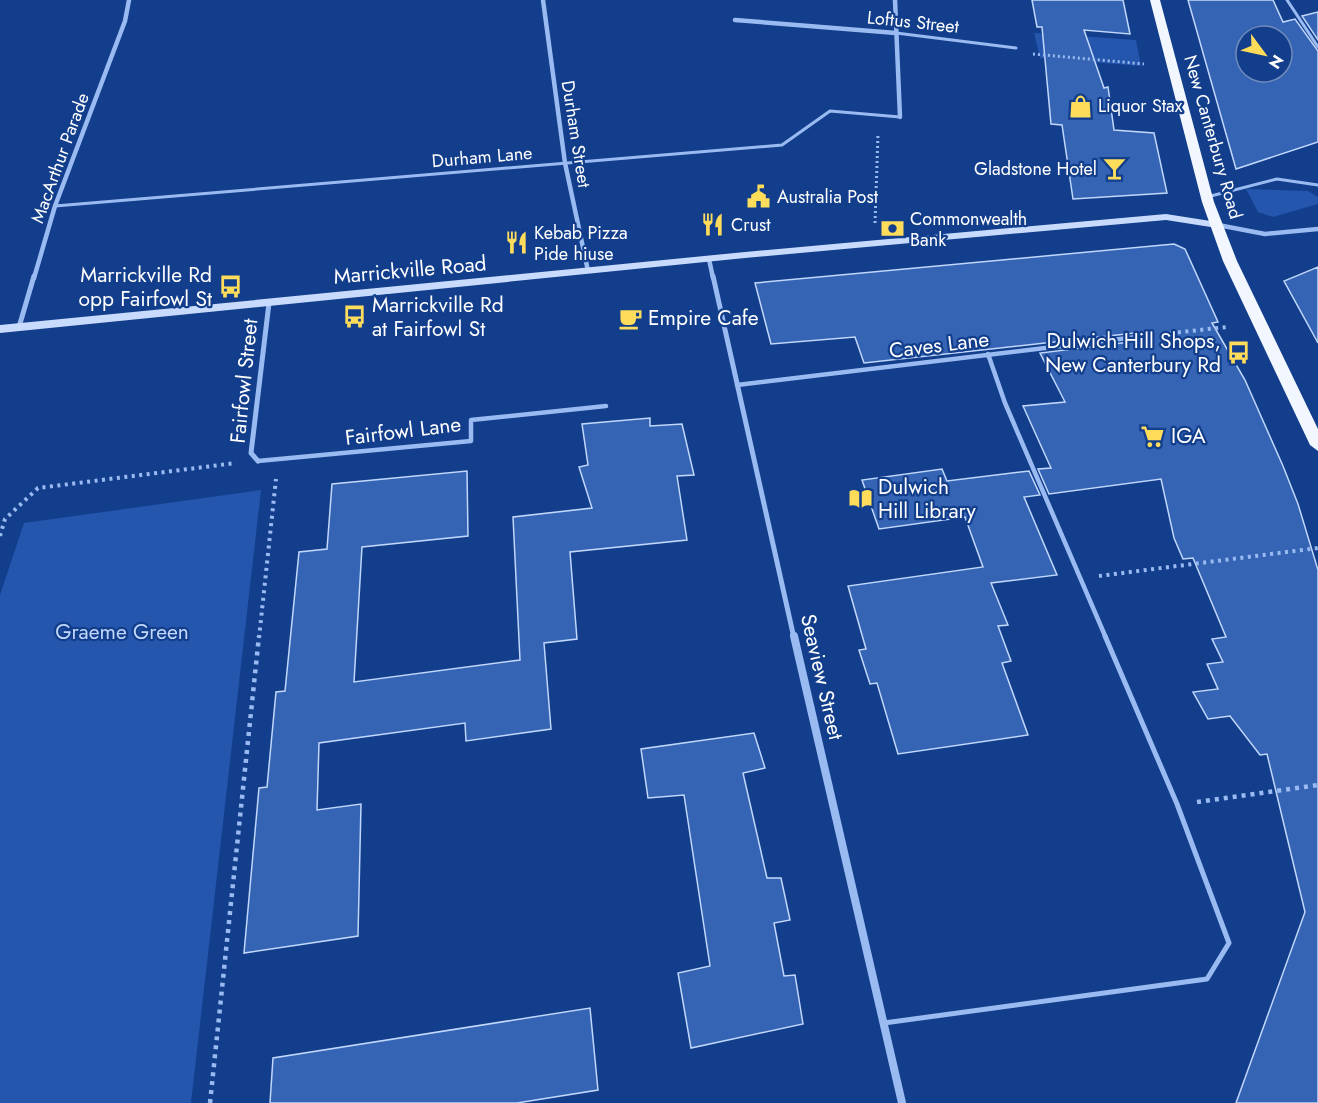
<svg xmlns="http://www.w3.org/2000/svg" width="1318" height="1103" font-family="Jost,sans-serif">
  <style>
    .green { fill: #2356ac }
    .building { fill: #3564b4; stroke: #c1d7fc; stroke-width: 1.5; fill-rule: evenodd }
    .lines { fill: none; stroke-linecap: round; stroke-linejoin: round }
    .path-far2 { stroke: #9abbf1; stroke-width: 3; stroke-dasharray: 2 3; stroke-linecap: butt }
    .path-far1 { stroke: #9abbf1; stroke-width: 4; stroke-dasharray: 3 4.5; stroke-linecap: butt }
    .path { stroke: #9abbf1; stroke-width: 4.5; stroke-dasharray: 4 5; stroke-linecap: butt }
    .service-far2 { stroke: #9abbf1; stroke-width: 3 }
    .service-far1 { stroke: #9abbf1; stroke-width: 4.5 }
    .service { stroke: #9abbf1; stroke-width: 5 }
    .minor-far2 { stroke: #9abbf1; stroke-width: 4.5 }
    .minor-far1 { stroke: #9abbf1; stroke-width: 5 }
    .minor { stroke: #9abbf1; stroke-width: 8 }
    .secondary { fill: #c8dbfc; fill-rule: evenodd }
    .trunk { fill: #f2f6ff; fill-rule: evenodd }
    .labels { text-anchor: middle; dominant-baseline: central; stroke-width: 4.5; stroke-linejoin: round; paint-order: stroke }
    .far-street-label { font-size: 18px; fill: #fff; stroke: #123e8c }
    .far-poi-label { font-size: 18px; fill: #fff; stroke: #123e8c; text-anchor: start }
    .street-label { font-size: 21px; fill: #fff; stroke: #123e8c }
    .poi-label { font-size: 21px; fill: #fff; stroke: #123e8c; text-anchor: start }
    .park-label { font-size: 21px; fill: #c1d7fc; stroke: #123e8c }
  </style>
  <rect width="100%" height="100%" fill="#123e8c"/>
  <path class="green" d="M1034,33L1136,40L1141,66L1040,58Z
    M1246,189L1308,191L1318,197V204L1273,217L1258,212Z
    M261,490L191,1103H0V595L24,523Z"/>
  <path class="building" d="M1032,0H1123L1130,34L1084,30L1104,88L1108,87L1114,130L1154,133L1167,193L1073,199L1062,125L1051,124L1042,27H1037Z
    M1188,0H1273L1283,22L1295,19L1318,51V142L1236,169ZM1246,36H1282V72H1246Z
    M1318,12V40L1302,16Z
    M1174,244L1185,249L1218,322L1212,323L1245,380L1283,466L1298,504L1318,570V1103H1236L1305,912L1267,754L1260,755L1230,716L1208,719L1193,692L1218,689L1207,664L1223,662L1212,639L1226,637L1193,558L1183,559L1174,538L1161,479L1049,494L1038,469L1051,468L1023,406L1065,402L1040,353L1146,340L1149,334L1144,332L864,363L855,337L771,344L755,283Z
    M1318,267V343L1284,281Z
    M650,418V426L682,424L694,475L677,476L687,540L570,552L577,639L544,643L551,729L466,741L465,723L319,743L317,810L361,804L358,936L244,953L259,788L267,787L276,692L285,691L299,552L327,549L332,484L467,471L468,536L362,547L354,682L520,660L513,517L592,508L579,467L588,465L582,424Z
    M942,469L947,481L1029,471L1040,495L1024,497L1057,575L991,583L1008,625L998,626L1011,661L1002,663L1028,735L898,754L877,683L870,684L859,650L866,649L848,586L983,567L965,517L879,529L862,480Z
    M754,733L765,768L743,773L767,878H781L790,920L774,923L784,976L795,975L803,1024L691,1048L678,973L710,966L684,795L648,798L641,749Z
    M590,1008L598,1090L517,1103H270L273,1058Z"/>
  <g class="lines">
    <path class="path-far2" d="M1033,54L1144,64
      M875,223L878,134"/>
    <path class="path-far1" d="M1163,334L1227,327
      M0,536L5,519L38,488L236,463
      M1099,576L1318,548
      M259,638L276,479"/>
    <path class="path" d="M1197,802L1318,785
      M210,1103L259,636"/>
    <path class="service-far2" d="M1287,0L1318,47
      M896,33L1016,48
      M1207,197L1277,179L1318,185
      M55,206L782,145L830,111L900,117"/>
    <path class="service-far1" d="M988,354L1005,403L1106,638
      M737,385L1145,336
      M258,461L471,441V420L606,406"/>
    <path class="service" d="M884,1023L1207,979L1229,943L1177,804L1105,636"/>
    <path class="minor-far2" d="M543,0L565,163L588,271
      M895,0L900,117
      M735,20L896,33
      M1218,225L1265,234L1318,229
      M709,259L713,278
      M34,278L55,206L125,21L129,0"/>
    <path class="minor-far1" d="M713,276L794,638
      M19,327L34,276
      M258,461L251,453L269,303"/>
    <path class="minor" d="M794,636L902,1103"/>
    <path class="secondary" d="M1166,214L1217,222L1222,225L1217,228L1166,220L745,258L0,333V325L745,252Z"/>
    <path class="trunk" d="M1150,0H1160L1214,202L1237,261L1318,429V451L1310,445L1223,261L1202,202Z"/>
  </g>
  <defs>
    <symbol id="shop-bare" viewBox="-9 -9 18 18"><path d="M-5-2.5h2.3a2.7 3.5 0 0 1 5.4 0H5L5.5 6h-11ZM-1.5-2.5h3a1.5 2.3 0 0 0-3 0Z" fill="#ffdc5a" stroke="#123e8c" stroke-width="2.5" paint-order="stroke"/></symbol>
    <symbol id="bar-bare" viewBox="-9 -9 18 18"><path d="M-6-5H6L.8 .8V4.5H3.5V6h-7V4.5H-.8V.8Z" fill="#ffdc5a" stroke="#123e8c" stroke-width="2.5" paint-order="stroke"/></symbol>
    <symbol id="civic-bare" viewBox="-9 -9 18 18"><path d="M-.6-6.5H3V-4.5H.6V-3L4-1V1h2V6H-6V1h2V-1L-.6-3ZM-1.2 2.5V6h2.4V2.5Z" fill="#ffdc5a" stroke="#123e8c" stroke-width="2.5" paint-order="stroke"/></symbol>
    <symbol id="restaurant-bare" viewBox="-9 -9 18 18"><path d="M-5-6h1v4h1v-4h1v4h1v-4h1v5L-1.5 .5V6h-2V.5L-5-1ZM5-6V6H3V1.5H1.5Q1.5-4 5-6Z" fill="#ffdc5a" stroke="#123e8c" stroke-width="2.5" paint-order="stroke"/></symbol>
    <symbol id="bank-bare" viewBox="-9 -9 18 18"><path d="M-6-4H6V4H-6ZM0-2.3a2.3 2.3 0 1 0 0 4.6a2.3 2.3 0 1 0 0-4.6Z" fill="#ffdc5a" stroke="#123e8c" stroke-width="2.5" paint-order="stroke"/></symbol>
    <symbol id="bus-bare" viewBox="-9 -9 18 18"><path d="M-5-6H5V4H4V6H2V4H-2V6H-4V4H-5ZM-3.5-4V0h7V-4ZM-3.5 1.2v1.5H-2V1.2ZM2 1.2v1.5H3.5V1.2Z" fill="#ffdc5a" stroke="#123e8c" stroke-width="2.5" paint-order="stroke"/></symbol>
    <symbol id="cafe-bare" viewBox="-9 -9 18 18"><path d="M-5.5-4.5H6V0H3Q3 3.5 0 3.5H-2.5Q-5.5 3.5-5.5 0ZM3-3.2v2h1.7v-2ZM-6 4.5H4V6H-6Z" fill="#ffdc5a" stroke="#123e8c" stroke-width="2.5" paint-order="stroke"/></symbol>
    <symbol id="supermarket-bare" viewBox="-9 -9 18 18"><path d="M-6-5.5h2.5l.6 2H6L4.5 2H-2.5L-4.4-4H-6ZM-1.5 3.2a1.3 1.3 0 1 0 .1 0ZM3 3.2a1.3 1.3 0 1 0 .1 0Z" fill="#ffdc5a" stroke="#123e8c" stroke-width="2.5" paint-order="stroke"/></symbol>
    <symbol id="library-bare" viewBox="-9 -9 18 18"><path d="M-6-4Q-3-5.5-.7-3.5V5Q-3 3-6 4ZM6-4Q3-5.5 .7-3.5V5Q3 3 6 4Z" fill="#ffdc5a" stroke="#123e8c" stroke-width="2.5" paint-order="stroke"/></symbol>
  </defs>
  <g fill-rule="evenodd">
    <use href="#shop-bare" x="1064" y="90" width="33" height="33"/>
    <use href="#bar-bare" x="1098" y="152" width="33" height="33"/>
    <use href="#civic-bare" x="742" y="180" width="33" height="33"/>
    <use href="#restaurant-bare" x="696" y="208" width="33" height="33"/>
    <use href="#bank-bare" x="876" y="212" width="33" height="33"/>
    <use href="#restaurant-bare" x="500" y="226" width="33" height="33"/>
    <use href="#bus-bare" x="214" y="270" width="33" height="33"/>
    <use href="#bus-bare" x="338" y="300" width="33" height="33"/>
    <use href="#cafe-bare" x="614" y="302" width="33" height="33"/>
    <use href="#bus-bare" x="1222" y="336" width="33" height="33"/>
    <use href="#supermarket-bare" x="1136" y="420" width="33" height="33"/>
    <use href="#library-bare" x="844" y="482" width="33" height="33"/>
  </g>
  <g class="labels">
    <g class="far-street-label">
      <text transform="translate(913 22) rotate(6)">Loftus Street</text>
      <text transform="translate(576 134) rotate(81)">Durham Street</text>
      <text transform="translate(1213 137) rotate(74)">New Canterbury Road</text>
      <text transform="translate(482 157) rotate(-5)">Durham Lane</text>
      <text transform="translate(60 158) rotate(-70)">MacArthur Parade</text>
    </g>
    <g class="far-poi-label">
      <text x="1098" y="106">Liquor Stax</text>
      <text x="1097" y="169" text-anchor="end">Gladstone Hotel</text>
      <text x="777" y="197">Australia Post</text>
      <text x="910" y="219">Commonwealth<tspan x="910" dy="21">Bank</tspan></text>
      <text x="731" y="225">Crust</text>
      <text x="534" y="233">Kebab Pizza<tspan x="534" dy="21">Pide hiuse</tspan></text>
    </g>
    <g class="street-label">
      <text transform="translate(410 270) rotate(-5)">Marrickville Road</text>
      <text transform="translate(939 345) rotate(-7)">Caves Lane</text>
      <text transform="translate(244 381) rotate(-84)">Fairfowl Street</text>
      <text transform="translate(403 431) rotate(-7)">Fairfowl Lane</text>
      <text transform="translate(822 677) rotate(77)">Seaview Street</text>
    </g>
    <g class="poi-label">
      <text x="212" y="275" text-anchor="end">Marrickville Rd<tspan x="212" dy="24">opp Fairfowl St</tspan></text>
      <text x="372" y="305">Marrickville Rd<tspan x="372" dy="24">at Fairfowl St</tspan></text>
      <text x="648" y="318">Empire Cafe</text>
      <text x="1221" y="341" text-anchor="end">Dulwich Hill Shops,<tspan x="1221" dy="24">New Canterbury Rd</tspan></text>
      <text x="1171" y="436">IGA</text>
      <text x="878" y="487">Dulwich<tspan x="878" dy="24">Hill Library</tspan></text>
    </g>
    <g class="park-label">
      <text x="122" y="632">Graeme Green</text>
    </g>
  </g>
  <g transform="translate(1264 54) rotate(123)"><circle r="28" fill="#123e8c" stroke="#718bba" stroke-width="1.5"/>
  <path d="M0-4.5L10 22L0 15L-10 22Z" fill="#ffdc5a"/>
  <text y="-9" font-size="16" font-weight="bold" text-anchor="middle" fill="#ffffff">N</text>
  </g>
</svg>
